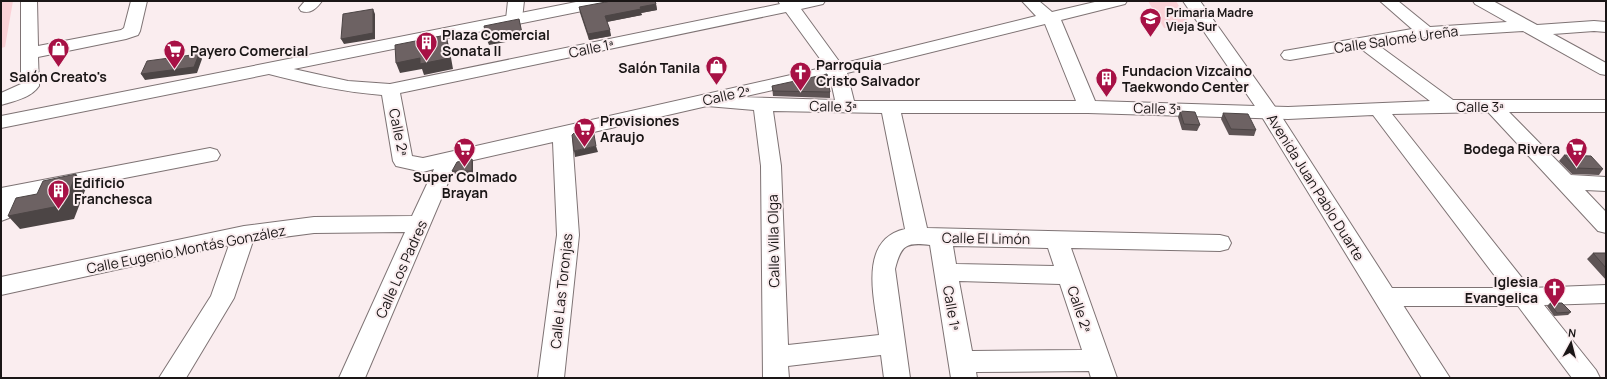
<svg xmlns="http://www.w3.org/2000/svg" width="1607" height="379" font-family="Manrope,sans-serif">
  <style>
    .green { fill: #fad1d6 }
    .lines { fill: none; stroke-linecap: round; stroke-linejoin: round }
    .minor-casing { stroke: #7e7374; stroke-width: 2 }
    .major-casing { stroke: #7e7374; stroke-width: 2 }
    .minor { fill: #fff; fill-rule: evenodd }
    .major { fill: #fff; fill-rule: evenodd }
    .wall { fill: #5e5455 }
    .shaded-wall { fill: #4c4545 }
    .building { fill: #6d6263; stroke: #4c4545 }
    .labels { text-anchor: middle; dominant-baseline: central; stroke-width: 4; stroke-linejoin: round; paint-order: stroke }
    .far-poi-label { font-size: 12px; font-weight: bold; fill: #1a1616; stroke: #faedef; text-anchor: start }
    .poi-label { font-size: 14px; font-weight: bold; fill: #1a1616; stroke: #faedef; text-anchor: start }
    .street-label { font-size: 14px; fill: #1a1616; stroke: #faedef }
  </style>
  <rect width="100%" height="100%" fill="#faedef"/>
  <path class="green" d="M1,1H13L5,47L1,48Z
    M1148,1H1176L1192,28H1164Z"/>
  <g class="lines">
    <defs>
      <path id="minor" d="M21,1H37L38,46L121,30L124,28L131,1H147L140,31L138,35L126,39L38,57L39,86C31,98 14,101 1,105V93L21,84Z
        M305,1H322C316,9 311,14 301,11L299,8Z
        M508,1H524L522,19L520,23L514,24L508,23L506,19Z
        M778,1H825L823,4L801,9L841,64L1036,16L1022,1H1039L1052,12L1099,1H1127L1125,4L1061,20L1095,101L1288,107L1430,101L1360,48L1290,60L1284,59L1281,55L1284,51L1290,50L1412,29L1380,1H1398L1430,27L1507,22L1475,4L1473,1H1493L1537,25L1594,21L1606,22V32L1594,31L1553,34L1606,63V75L1600,74L1523,31L1426,37L1378,45L1453,100H1606V112H1509L1571,175L1606,177V191L1585,190L1606,212V233L1598,231L1488,112L1392,114L1530,288L1606,285V303L1544,305L1596,370L1600,378H1572L1518,306H1386L1378,303L1374,297L1378,291L1386,288H1504L1373,115L1288,119L1088,113H901L927,228L1220,235L1228,237L1231,243L1228,249L1220,251L1071,248L1117,378H1091L1089,371L976,372L977,378H951L930,245C906,242 901,245 895,269L910,378H884L881,355L788,366L789,378H763L761,166L754,110L707,106L572,137L579,235L564,378H538L557,235L553,142L456,164L365,378H339L405,232L314,233L253,241L234,298L186,378H159L211,296L229,245L1,295V277L244,226L314,217L412,216L434,169L423,172L396,166L393,161L382,95C341,92 304,83 265,73L262,69L265,65L271,64L348,81L390,84L780,4ZM786,12L826,67L423,158L412,156L400,93ZM1045,24L1076,101H854L847,73ZM830,77L835,100L742,97ZM773,111L882,113L905,229C857,240 875,301 879,335L788,345L781,166ZM953,246L1048,248L1054,266L956,264ZM959,281L1060,284L1082,350L972,351Z
        M210,148L217,150L220,155L217,160L17,199L9,218L1,221V188Z"/>
      <path id="major" d="M581,1H615L613,5L607,6L1,128V116Z
        M1183,1H1200L1278,111L1450,378H1422L1259,112Z"/>
    </defs>
    <use href="#minor" class="minor-casing"/>
    <use href="#major" class="major-casing"/>
    <use href="#minor" class="minor"/>
    <use href="#major" class="major"/>
  </g>
  <path class="wall" d="M656,4L657,10L641,13L642,15L607,22L611,36L589,40L580,13L579,7Z
    M772,86L830,92V98L773,96Z
    M1180,111L1200,125L1197,131L1182,130L1178,117Z
    M1223,113L1256,130L1254,136L1229,135L1221,119Z
    M1564,155L1603,169L1599,175L1572,174L1559,161Z
    M472,159L473,162V174H453L452,171Z
    M1593,253H1606V280L1587,259Z
    M1550,303L1571,312L1568,315L1554,316L1547,306Z"/>
  <path class="shaded-wall" d="M656,4L657,10L641,13L642,15L606,22L605,16L640,7Z
    M373,9L375,14V39L344,44L341,39Z
    M519,19L523,39L489,45L487,40Z
    M610,30L611,36L589,40L588,34Z
    M446,35L449,46L453,69L424,75L422,69L400,73L396,63Z
    M199,54L202,59L197,73L145,80L141,74Z
    M596,146L598,152L575,157L574,151Z
    M472,159L473,162V174L472,171Z
    M76,174L86,188L74,219L20,229L8,216Z"/>
  <path class="building" d="M611,1H655L656,4L640,7L641,9L605,16L610,30L588,34L579,7Z
    M373,9V33L341,39L343,14Z
    M519,19L522,33L487,40L484,26Z
    M446,35L450,58L420,64V58L396,63L395,45Z
    M199,54L194,67L141,74L147,61Z
    M827,74L830,92L773,91L772,86Z
    M1180,111L1195,112L1200,125L1184,124Z
    M1223,113L1248,114L1256,130L1231,129Z
    M593,129L596,146L574,151L572,135L574,133Z
    M1564,155L1591,156L1603,169L1576,168Z
    M472,159V171H452L457,162Z
    M76,174L64,205L8,216L16,198L37,194L43,181Z
    M1593,253H1606V268Z
    M1550,303H1562L1571,312L1557,313Z"/>
  <defs>
    <symbol id="university-pin" viewBox="-11 -11 22 30"><path d="M0 17L-7.5 6A9.5 9.5 0 1 1 7.5 6Z" fill="#a71145" stroke="#faedef"/><path d="M0-5L7-2L0 1L-7-2ZM-4 1L0 2.5L4 1V4Q0 6-4 4Z" fill="#fff"/></symbol>
    <symbol id="building-pin" viewBox="-11 -11 22 30"><path d="M0 17L-7.5 6A9.5 9.5 0 1 1 7.5 6Z" fill="#a71145" stroke="#faedef"/><path d="M-4-6H4V6H1V3H-1V6H-4ZM-2.5-4.3h1.7v1.8h-1.7ZM.8-4.3h1.7v1.8H.8ZM-2.5-1h1.7V.8h-1.7ZM.8-1h1.7V.8H.8Z" fill="#fff"/></symbol>
    <symbol id="shop-pin" viewBox="-11 -11 22 30"><path d="M0 17L-7.5 6A9.5 9.5 0 1 1 7.5 6Z" fill="#a71145" stroke="#faedef"/><path d="M-5-2.5h2.3a2.7 3.5 0 0 1 5.4 0H5L5.5 6h-11ZM-1.5-2.5h3a1.5 2.3 0 0 0-3 0Z" fill="#fff"/></symbol>
    <symbol id="supermarket-pin" viewBox="-11 -11 22 30"><path d="M0 17L-7.5 6A9.5 9.5 0 1 1 7.5 6Z" fill="#a71145" stroke="#faedef"/><path d="M-6-5.5h2.5l.6 2H6L4.5 2H-2.5L-4.4-4H-6ZM-1.5 3.2a1.3 1.3 0 1 0 .1 0ZM3 3.2a1.3 1.3 0 1 0 .1 0Z" fill="#fff"/></symbol>
    <symbol id="church-pin" viewBox="-11 -11 22 30"><path d="M0 17L-7.5 6A9.5 9.5 0 1 1 7.5 6Z" fill="#a71145" stroke="#faedef"/><path d="M-1.2-6h2.4v3.5h3.3v2.4h-3.3V6h-2.4V-.1h-3.3v-2.4h3.3Z" fill="#fff"/></symbol>
  </defs>
  <g fill-rule="evenodd">
    <use href="#university-pin" x="1138" y="6" width="25" height="34"/>
    <use href="#building-pin" x="414" y="30" width="25" height="34"/>
    <use href="#shop-pin" x="46" y="36" width="25" height="34"/>
    <use href="#supermarket-pin" x="162" y="38" width="25" height="34"/>
    <use href="#shop-pin" x="704" y="54" width="25" height="34"/>
    <use href="#church-pin" x="788" y="60" width="25" height="34"/>
    <use href="#building-pin" x="1094" y="66" width="25" height="34"/>
    <use href="#supermarket-pin" x="572" y="116" width="25" height="34"/>
    <use href="#supermarket-pin" x="452" y="136" width="25" height="34"/>
    <use href="#supermarket-pin" x="1564" y="136" width="25" height="34"/>
    <use href="#building-pin" x="46" y="178" width="25" height="34"/>
    <use href="#church-pin" x="1542" y="276" width="25" height="34"/>
  </g>
  <g class="labels">
    <g class="far-poi-label">
      <text x="1166" y="12">Primaria Madre<tspan x="1166" dy="14">Vieja Sur</tspan></text>
    </g>
    <g class="poi-label">
      <text x="442" y="34">Plaza Comercial<tspan x="442" dy="16">Sonata II</tspan></text>
      <text x="190" y="50">Payero Comercial</text>
      <text x="816" y="64">Parroquia<tspan x="816" dy="16">Cristo Salvador</tspan></text>
      <text x="700" y="67" text-anchor="end">Salón Tanila</text>
      <text x="1122" y="70">Fundacion Vizcaino<tspan x="1122" dy="16">Taekwondo Center</tspan></text>
      <text x="58" y="76" text-anchor="middle">Salón Creato's</text>
      <text x="600" y="120">Provisiones<tspan x="600" dy="16">Araujo</tspan></text>
      <text x="1560" y="148" text-anchor="end">Bodega Rivera</text>
      <text x="465" y="176" text-anchor="middle">Super Colmado<tspan x="465" dy="16">Brayan</tspan></text>
      <text x="74" y="182">Edificio<tspan x="74" dy="16">Franchesca</tspan></text>
      <text x="1538" y="281" text-anchor="end">Iglesia<tspan x="1538" dy="16">Evangelica</tspan></text>
    </g>
    <g class="street-label">
      <text transform="translate(1396 39) rotate(-8)">Calle Salomé Ureña</text>
      <text transform="translate(591 48) rotate(-12)">Calle 1ª</text>
      <text transform="translate(726 95) rotate(-13)">Calle 2ª</text>
      <text transform="translate(833 106) rotate(1)">Calle 3ª</text>
      <text x="1480" y="106">Calle 3ª</text>
      <text transform="translate(1157 108) rotate(1)">Calle 3ª</text>
      <text transform="translate(399 132) rotate(78)">Calle 2ª</text>
      <text transform="translate(1316 187) rotate(58)">Avenida Juan Pablo Duarte</text>
      <text transform="translate(986 238) rotate(1)">Calle El Limón</text>
      <text transform="translate(773 241) rotate(-91)">Calle Villa Olga</text>
      <text transform="translate(186 249) rotate(-11)">Calle Eugenio Montás González</text>
      <text transform="translate(401 269) rotate(-66)">Calle Los Padres</text>
      <text transform="translate(561 291) rotate(-84)">Calle Las Toronjas</text>
      <text transform="translate(952 308) rotate(80)">Calle 1ª</text>
      <text transform="translate(1080 309) rotate(71)">Calle 2ª</text>
    </g>
  </g>
  <rect width="1607" height="379" fill="none" stroke="#1a1616" stroke-width="4"/>
  <g transform="translate(1571 343) rotate(7)" stroke="#faedef" stroke-width="3" paint-order="stroke">
  <path d="M0-3L7 15L0 10L-7 15Z" fill="#1a1616"/>
  <text y="-6" font-size="11" font-weight="bold" text-anchor="middle" fill="#1a1616">N</text>
  </g>
</svg>
